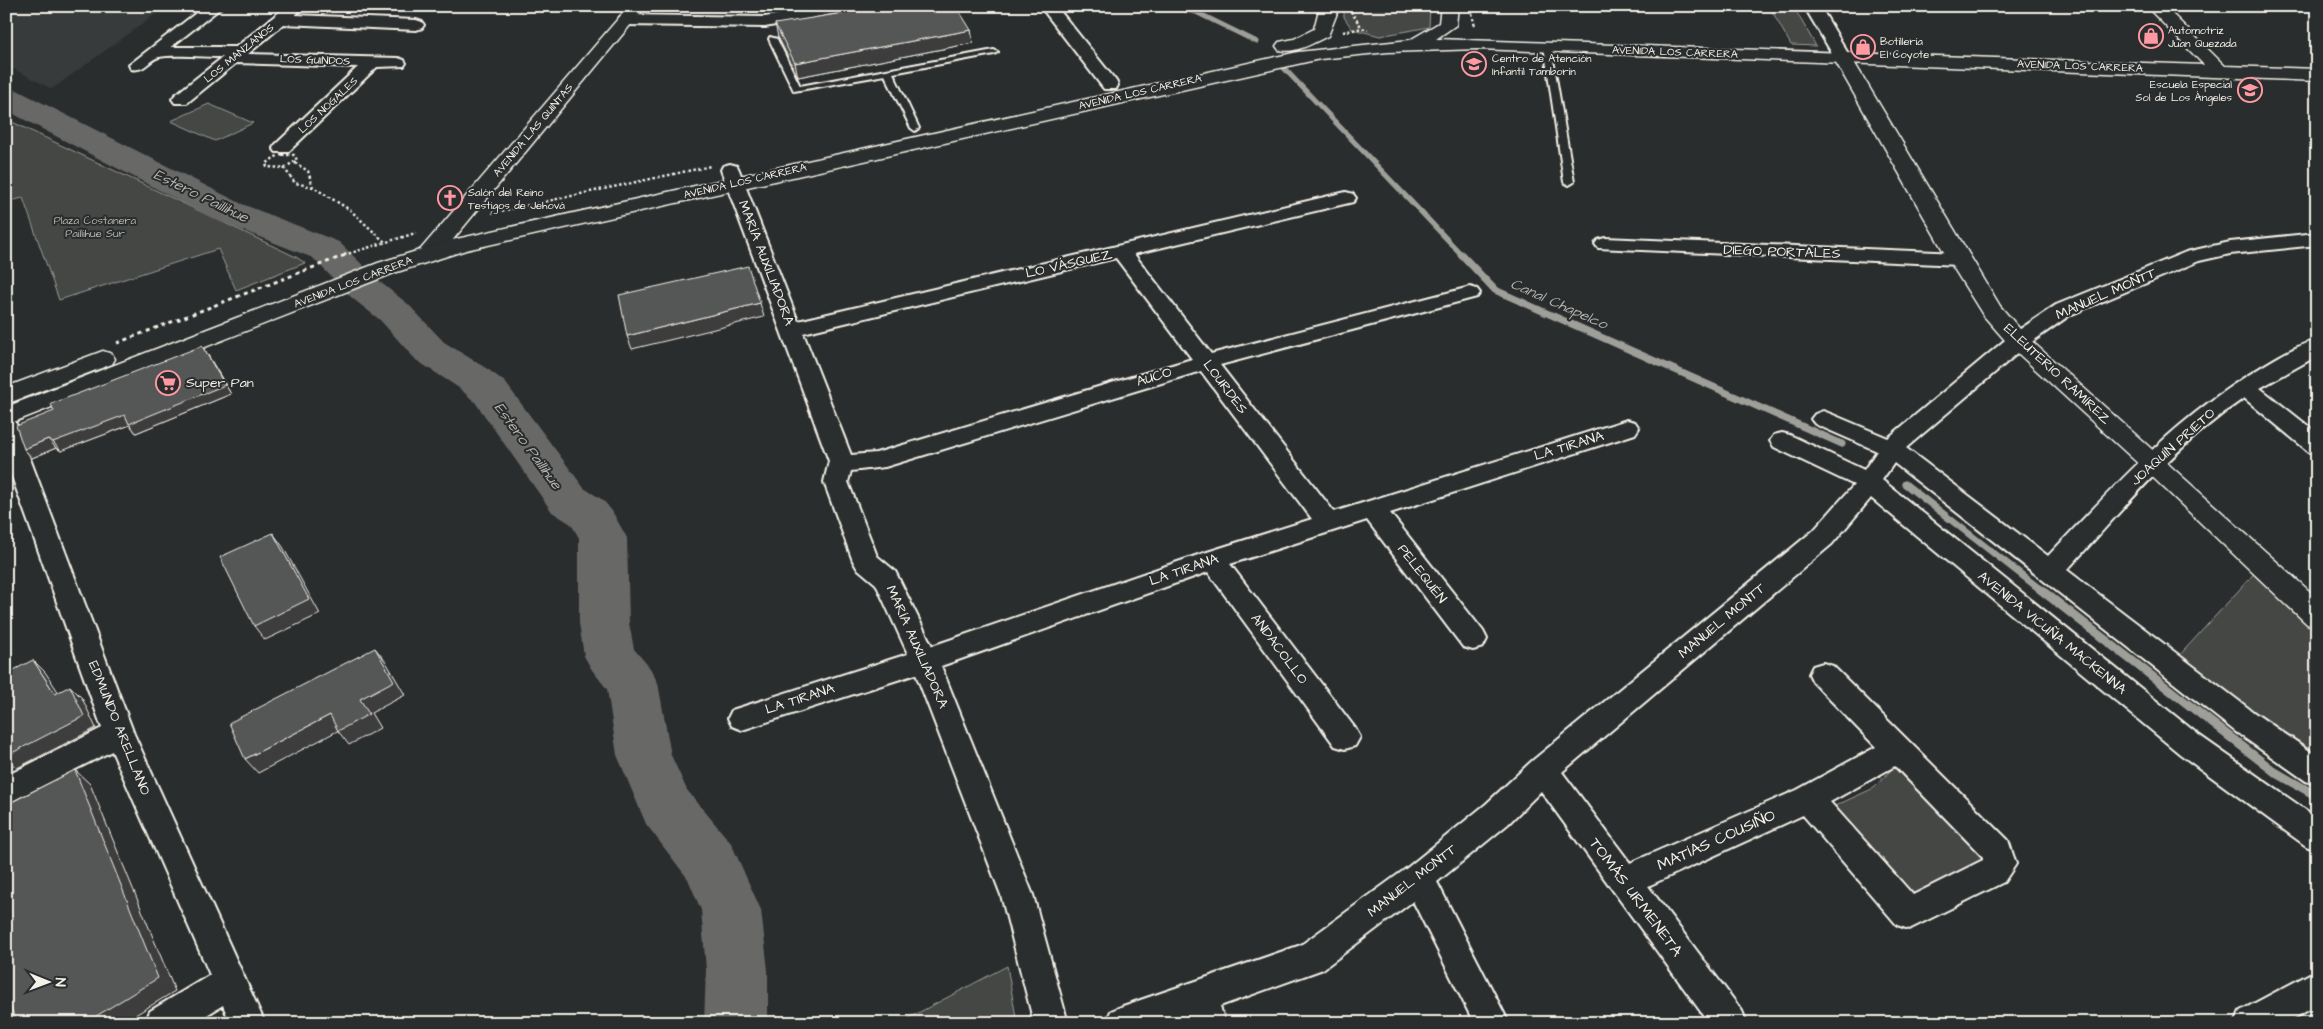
<svg xmlns="http://www.w3.org/2000/svg" width="2323" height="1029" font-family="'Architects Daughter',sans-serif">
  <style>
    .built { fill: #373a3a }
    .green { fill: #444645; stroke: #9c9c96 }
    .lines { fill: none; stroke-linecap: round; stroke-linejoin: round }
    .stream-far2 { stroke: #9f9f9a; stroke-width: 5 }
    .stream-far1 { stroke: #9f9f9a; stroke-width: 7 }
    .stream { stroke: #9f9f9a; stroke-width: 9 }
    .river { fill: #676866; fill-rule: evenodd }
    .lane-casing { stroke: #f4f1e8; stroke-width: 4 }
    .street-casing { stroke: #f4f1e8; stroke-width: 4 }
    .secondary-casing { stroke: #f4f1e8; stroke-width: 3 }
    .primary-casing { stroke: #f4f1e8; stroke-width: 3 }
    .path-far1 { stroke: #f4f1e8; stroke-width: 2.5; stroke-dasharray: 2.5 2.5; stroke-linecap: butt }
    .path { stroke: #f4f1e8; stroke-width: 3; stroke-dasharray: 4 4; stroke-linecap: butt }
    .lane { fill: #2a2d2e; fill-rule: evenodd }
    .street { fill: #2a2d2e; fill-rule: evenodd }
    .secondary { fill: #2a2d2e; fill-rule: evenodd }
    .primary { fill: #2a2d2e; fill-rule: evenodd }
    .wall { fill: #494b4a; stroke: #f4f1e8 }
    .shaded-wall { fill: #3c3d3c; stroke: #f4f1e8 }
    .building { fill: #555756; stroke: #f4f1e8 }
    .labels { text-anchor: middle; dominant-baseline: central; stroke-width: 4; stroke-linejoin: round; paint-order: stroke }
    .far-poi-label { font-size: 11px; fill: #f4f1e8; stroke: #2a2d2e; text-anchor: start }
    .far-street-label { font-size: 11px; fill: #f4f1e8; stroke: #2a2d2e }
    .far-park-label { font-size: 11px; fill: #b6b5af; stroke: #2a2d2e }
    .street-label { font-size: 14px; fill: #f4f1e8; stroke: #2a2d2e }
    .poi-label { font-size: 14px; fill: #f4f1e8; stroke: #2a2d2e; text-anchor: start }
    .water-label { font-size: 15px; font-style: italic; fill: #b5b3ae; stroke: #2a2d2e }
    .near-street-label { font-size: 16px; fill: #f4f1e8; stroke: #2a2d2e }
  </style>
  <rect width="100%" height="100%" fill="#2a2d2e"/>
  <filter id="ink" filterUnits="userSpaceOnUse"><feTurbulence type="fractalNoise" baseFrequency=".02" numOctaves="2"/><feDisplacementMap in="SourceGraphic" scale="10" xChannelSelector="R" yChannelSelector="G"/><feConvolveMatrix kernelMatrix="1 2 1 2 8 2 1 2 1" color-interpolation-filters="sRGB"/></filter>
  <g filter="url(#ink)">
    <path class="built" d="M6,6H167L52,89L6,65Z"/>
    <path class="green" d="M1344,6H1430L1429,27L1380,36L1352,29L1344,17Z
      M1769,6H1793L1816,46L1791,45Z
      M209,104L253,123L215,141L171,121Z
      M6,119L296,257L305,263L236,290L218,249L59,300L23,198L6,202Z
      M2259,568L2317,619V752L2248,712L2178,657Z
      M1893,768L1914,774L1990,865L1917,898L1895,892L1826,810L1874,788Z
      M1007,966L1017,1023H899Z"/>
    <g class="lines">
      <path class="stream-far2" d="M1166,6L1196,12L1257,42
        M1280,64L1462,255"/>
      <path class="stream-far1" d="M1461,254L1495,290L1842,444
        M1905,484L2041,590"/>
      <path class="stream" d="M2040,589L2275,772L2317,796"/>
      <path class="river" d="M6,88L17,90L242,204L339,242L380,282L408,304L444,342L489,370L505,382L584,488L603,500L612,511L627,538L629,623L634,649L650,668L658,683L671,755L687,790L731,843L761,910L768,970V1023H704L706,970L701,910L688,879L646,824L617,755L607,689L592,670L584,656L579,623V538L571,524L552,512L475,402L459,388L416,360L380,320L352,298L313,258L216,220L6,110Z"/>
      <defs>
        <path id="lane" d="M770,37L777,39L800,86L994,50L998,52L994,54L893,73L919,128L915,131L911,128L885,75L794,91L769,39Z
          M1544,46L1551,48L1574,182L1569,185L1564,182Z"/>
        <path id="street" d="M205,6H223L171,47H236L287,6H305L295,15L416,20L422,22L424,25L422,28L416,30L284,24L248,54L398,58L404,60L406,63L404,66L377,67L288,152H276L273,148L276,144L358,67L236,63L187,103H175L172,99L175,95L223,57C208,57 172,54 159,57C148,60 145,72 131,69L129,65Z
          M822,6H855L847,11L765,27L626,25L620,23L618,20L620,17L626,15L765,17Z
          M1040,6H1056L1116,81L1118,85L1116,89H1104Z
          M1804,6H1820L1850,57L1848,60H1836Z
          M730,164L737,166L739,170L798,321L1346,192L1353,194L1356,198L1353,202L1134,254L1211,354L1470,287L1477,289L1480,293L1477,297L1220,365L1334,512L1627,420L1635,422L1639,428L1635,434L1390,513L1483,631L1487,639L1483,647L1473,650L1463,647L1367,520L1230,564L1355,728L1360,737L1355,746L1345,749L1335,746L1208,572L941,666L1033,895L1068,1023H1034L1001,895L916,674L742,730L732,726L728,718L732,710L908,654L876,584L857,568L853,561L824,482L829,461L721,170L723,166ZM1116,258L1192,359L876,453L851,455L803,333ZM1201,371L1312,519L1204,553L932,646L895,571L877,556L848,482L851,471L885,467Z
          M2317,233V245L2230,254L2199,261L2070,315L2026,346L1906,448L2048,556C2113,488 2174,420 2255,371C2274,359 2295,346 2317,340V356L2260,388L2317,433V454L2309,452L2244,398C2175,445 2123,509 2067,570L2256,714L2317,756V785L2306,781L2236,732L1894,463L1882,480L2200,736L2317,818V850L2306,846L2180,754L1871,498L1832,544L1562,772L1630,863L1797,790L1876,747L1813,682L1809,674L1813,666L1823,663L1833,666L2008,840L2016,864L2004,882L1909,929L1897,925L1803,815L1648,886L1742,1011L1747,1023H1709L1541,791L1508,824L1437,882L1509,1023H1474L1413,901L1323,969L1220,1006L1225,1023H1191L1189,1017L1173,1023H1106L1111,1011L1123,1006L1301,945L1407,868L1486,804L1532,761L1814,530L1854,485L1774,447L1770,441L1774,435L1782,433L1790,435L1864,470L1877,451L1815,424L1811,419L1815,414L1823,411L1831,414L1888,438L2010,336L2056,305L2186,252L2230,242ZM1895,766L1983,857V860L1913,895L1830,802Z
          M1605,238L1959,253L1966,255L1969,259L1966,263L1959,265L1598,248L1595,244L1598,240Z
          M6,419L14,421L18,427L134,734L265,1023H230L223,1005L194,1023H145L150,1011L210,975L112,751L6,804V776L102,728L6,460Z
          M2317,970V1005L2286,1023H2235L2240,1011Z"/>
        <path id="secondary" d="M629,6H646L437,259L429,261L421,259L418,254L421,249Z
          M1842,52L1848,53L1851,57L2000,306L2026,336L2317,598V627L2307,624L2143,468L2010,346L1983,315L1948,259L1833,57L1836,53Z"/>
        <path id="primary" d="M1320,6H1336L1337,13L1328,36C1313,43 1296,54 1279,50L1276,46L1279,42L1294,39L1314,29Z
          M1441,6H1458L1456,25L1436,39L2204,65L2146,6H2164L2225,66L2317,69V81L1478,49L1388,52L1320,59L466,250L394,273L6,425V407L378,263L452,240L1298,52L1410,40L1439,23Z
          M103,351L112,354L115,359L112,364L6,404V387Z"/>
      </defs>
      <use href="#lane" class="lane-casing"/>
      <use href="#street" class="street-casing"/>
      <use href="#secondary" class="secondary-casing"/>
      <use href="#primary" class="primary-casing"/>
      <path class="path-far1" d="M1352,6V13L1362,28
        M1472,13L1475,27
        M1343,32L1362,28L1368,30
        M282,155H294L297,160L284,168L267,167L266,164L275,157Z
        M295,163L308,171L313,187L350,210L386,243
        M284,168L295,183L313,187
        M492,213L711,166
        M344,255L416,233"/>
      <path class="path" d="M117,343L348,254"/>
      <use href="#lane" class="lane"/>
      <use href="#street" class="street"/>
      <use href="#secondary" class="secondary"/>
      <use href="#primary" class="primary"/>
    </g>
    <path class="wall" d="M775,24L971,30L973,43L798,77L778,37Z
      M208,355L231,394L136,433L130,425L61,451L56,448L32,458L24,449Z"/>
    <path class="shaded-wall" d="M971,30L973,43L798,77L795,63Z
      M760,303L764,317L632,349L627,336Z
      M202,346L231,394L136,433L130,425L61,451L53,442Z
      M48,439L56,448L32,458L24,449Z
      M273,533L283,547L320,614L265,640L254,626Z
      M375,648L386,662L405,695L371,713L380,728L349,745L338,731L360,699Z
      M33,660L45,672L67,705L55,694Z
      M70,686L82,698L96,728L17,768L6,759V752Z
      M330,715L341,729L258,773L245,759Z
      M75,770L90,784L175,991L122,1023H85Z"/>
    <path class="building" d="M871,6H956L971,30L795,63L775,24L843,13L842,11Z
      M748,266L760,303L627,336L619,295Z
      M202,346L225,385L129,424L125,415L53,442L48,439L24,449L16,426L54,411L51,404Z
      M273,533L309,599L254,626L220,557Z
      M375,648L394,681L360,699L369,714L338,731L330,715L245,759L229,723Z
      M33,660L55,694L70,686L84,716L6,756V674Z
      M75,770L158,978L85,1023H16L6,991V805Z"/>
  </g>
  <defs>
    <symbol id="shop-ring" viewBox="-11 -11 22 22"><circle r="9.5" fill="#2a2d2e" stroke="#ff9aa2" stroke-width="1.5"/><path d="M-5-2.5h2.3a2.7 3.5 0 0 1 5.4 0H5L5.5 6h-11ZM-1.5-2.5h3a1.5 2.3 0 0 0-3 0Z" fill="#ff9aa2"/></symbol>
    <symbol id="school-ring" viewBox="-11 -11 22 22"><circle r="9.5" fill="#2a2d2e" stroke="#ff9aa2" stroke-width="1.5"/><path d="M0-5L7-2L0 1L-7-2ZM-4 1L0 2.5L4 1V4Q0 6-4 4Z" fill="#ff9aa2"/></symbol>
    <symbol id="church-ring" viewBox="-11 -11 22 22"><circle r="9.5" fill="#2a2d2e" stroke="#ff9aa2" stroke-width="1.5"/><path d="M-1.2-6h2.4v3.5h3.3v2.4h-3.3V6h-2.4V-.1h-3.3v-2.4h3.3Z" fill="#ff9aa2"/></symbol>
    <symbol id="supermarket-ring" viewBox="-11 -11 22 22"><circle r="9.5" fill="#2a2d2e" stroke="#ff9aa2" stroke-width="1.5"/><path d="M-6-5.5h2.5l.6 2H6L4.5 2H-2.5L-4.4-4H-6ZM-1.5 3.2a1.3 1.3 0 1 0 .1 0ZM3 3.2a1.3 1.3 0 1 0 .1 0Z" fill="#ff9aa2"/></symbol>
  </defs>
  <g fill-rule="evenodd">
    <use href="#shop-ring" x="2137" y="22" width="28" height="28"/>
    <use href="#shop-ring" x="1849" y="33" width="28" height="28"/>
    <use href="#school-ring" x="1460" y="50" width="28" height="28"/>
    <use href="#school-ring" x="2236" y="76" width="28" height="28"/>
    <use href="#church-ring" x="436" y="184" width="28" height="28"/>
    <use href="#supermarket-ring" x="154" y="369" width="28" height="28"/>
  </g>
  <g class="labels">
    <g class="far-poi-label">
      <text x="2168" y="30">Automotriz<tspan x="2168" dy="13">Juan Quezada</tspan></text>
      <text x="1880" y="41">Botillería<tspan x="1880" dy="13">El Coyote</tspan></text>
      <text x="1492" y="58">Centro de Atención<tspan x="1492" dy="13">Infantil Tamborín</tspan></text>
      <text x="2232" y="84" text-anchor="end">Escuela Especial<tspan x="2232" dy="13">Sol de Los Ángeles</tspan></text>
      <text x="468" y="192">Salón del Reino<tspan x="468" dy="13">Testigos de Jehová</tspan></text>
    </g>
    <g class="far-street-label">
      <text transform="translate(1675 52) rotate(2)">AVENIDA LOS CARRERA</text>
      <text transform="translate(239 53) rotate(-39)">LOS MANZANOS</text>
      <text transform="translate(315 60) rotate(2)">LOS GUINDOS</text>
      <text transform="translate(2080 66) rotate(2)">AVENIDA LOS CARRERA</text>
      <text transform="translate(1140 92) rotate(-13)">AVENIDA LOS CARRERA</text>
      <text transform="translate(328 105) rotate(-43)">LOS NOGALES</text>
      <text transform="translate(533 130) rotate(-50)">AVENIDA LAS QUINTAS</text>
      <text transform="translate(745 181) rotate(-13)">AVENIDA LOS CARRERA</text>
      <text transform="translate(353 282) rotate(-21)">AVENIDA LOS CARRERA</text>
    </g>
    <g class="far-park-label">
      <text x="95" y="220">Plaza Costanera<tspan x="95" dy="13">Paillihue Sur</tspan></text>
    </g>
    <g class="street-label">
      <text transform="translate(1782 252) rotate(2)">DIEGO PORTALES</text>
      <text transform="translate(766 263) rotate(69)">MARÍA AUXILIADORA</text>
      <text transform="translate(1069 264) rotate(-13)">LO VÁSQUEZ</text>
      <text transform="translate(2106 294) rotate(-24)">MANUEL MONTT</text>
      <text transform="translate(2057 374) rotate(43)">ELEUTERIO RAMÍREZ</text>
      <text transform="translate(1154 377) rotate(-17)">AUCO</text>
      <text transform="translate(1225 387) rotate(53)">LOURDES</text>
      <text transform="translate(1569 446) rotate(-17)">LA TIRANA</text>
      <text transform="translate(2173 447) rotate(-42)">JOAQUÍN PRIETO</text>
      <text transform="translate(1184 570) rotate(-19)">LA TIRANA</text>
      <text transform="translate(1422 574) rotate(52)">PELEQUÉN</text>
      <text transform="translate(1722 621) rotate(-40)">MANUEL MONTT</text>
      <text transform="translate(2052 633) rotate(39)">AVENIDA VICUÑA MACKENNA</text>
      <text transform="translate(917 647) rotate(66)">MARÍA AUXILIADORA</text>
      <text transform="translate(1279 649) rotate(53)">ANDACOLLO</text>
      <text transform="translate(800 699) rotate(-18)">LA TIRANA</text>
      <text transform="translate(119 728) rotate(68)">EDMUNDO ARELLANO</text>
      <text transform="translate(1412 881) rotate(-38)">MANUEL MONTT</text>
    </g>
    <g class="poi-label">
      <text x="186" y="383">Super Pan</text>
    </g>
    <g class="water-label">
      <text transform="translate(201 196) rotate(26)">Estero Paillihue</text>
      <text transform="translate(1559 304) rotate(24)">Canal Chapelco</text>
      <text transform="translate(528 446) rotate(54)">Estero Paillihue</text>
    </g>
    <g class="near-street-label">
      <text transform="translate(1716 840) rotate(-24)">MATÍAS COUSIÑO</text>
      <text transform="translate(1636 897) rotate(53)">TOMÁS URMENETA</text>
    </g>
  </g>
  <rect width="2323" height="1029" fill="none" stroke="#2a2d2e" stroke-width="25"/>
  <rect x="12" y="12" width="2298" height="1004" fill="none" stroke="#f4f1e8" stroke-width="2" filter="url(#ink)"/>
  <g transform="translate(48 982) rotate(91)" stroke="#2a2d2e" stroke-width="4" paint-order="stroke">
  <path d="M0-4L9 19L0 12L-9 19Z" fill="#f4f1e8"/>
  <text y="-8" font-size="14" font-weight="bold" text-anchor="middle" fill="#f4f1e8">N</text>
  </g>
</svg>
